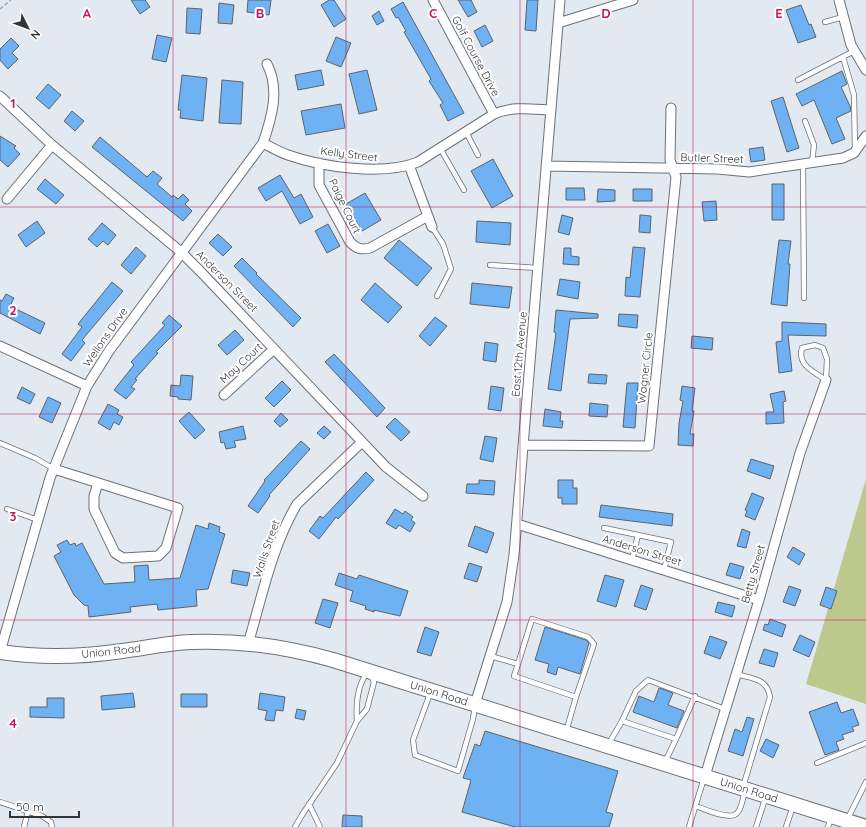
<svg xmlns="http://www.w3.org/2000/svg" width="866" height="827" font-family="Quicksand,sans-serif">
  <style>
    .green { fill: #bdc88f }
    .building { fill: #6fb2f4; stroke: #5d6369 }
    .lines { fill: none; stroke-linecap: round; stroke-linejoin: round }
    .lane-casing { stroke: #6c7178; stroke-width: 6 }
    .street-casing { stroke: #6c7178; stroke-width: 11 }
    .primary-casing { stroke: #6c7178; stroke-width: 16 }
    .path { stroke: #a5aab0; stroke-width: 1.5; stroke-dasharray: 4 2; stroke-linecap: butt }
    .lane { stroke: #fff; stroke-width: 4.5 }
    .street { stroke: #fff; stroke-width: 9 }
    .primary { stroke: #fff; stroke-width: 14 }
    .grid { fill: none; stroke: #c2185b; stroke-width: 1; stroke-opacity: 0.55 }
    .labels { text-anchor: middle; dominant-baseline: central; stroke-width: 4; stroke-linejoin: round; paint-order: stroke }
    .street-label { font-size: 11px; fill: #323437; stroke: #fff }
    .grid-label { font-size: 13px; text-anchor: middle; font-weight: bold; fill: #c2185b; stroke: #fff; stroke-width: 4; stroke-linejoin: round; paint-order: stroke }
  </style>
  <rect width="100%" height="100%" fill="#e3e9f0"/>
  <path class="green" d="M866,479V704L806,684Z"/>
  <path class="building" d="M131,0H145L150,7L140,14Z
    M248,0H271L269,15L247,12Z
    M329,0H334L346,19L334,27L321,5Z
    M458,0H471L477,12L468,17Z
    M527,0H538L536,31L525,30Z
    M403,2L464,113L448,121L440,105L443,103L429,81L431,79L404,32L406,31L398,17L396,18L391,9Z
    M219,3L234,5L232,24L218,23Z
    M801,5L809,25L811,24L816,37L798,43L786,10Z
    M187,8L202,9L200,34L186,33Z
    M379,11L384,21L377,25L372,16Z
    M485,25L493,41L482,47L474,31Z
    M157,35L172,38L166,62L152,59Z
    M336,37L351,43L341,67L326,61Z
    M11,38L19,46L12,53L18,59L8,69L0,60V49Z
    M321,70L324,85L298,90L295,75Z
    M367,70L377,110L359,114L349,74Z
    M842,71L847,84L841,87L850,106L851,111L836,118L845,139L832,144L814,100L802,106L796,94Z
    M182,75L207,78L203,121L180,118L181,110H178Z
    M222,80L243,82L241,124L219,123Z
    M48,84L61,95L49,109L36,98Z
    M783,97L799,148L787,152L771,101Z
    M341,104L345,128L306,135L301,111Z
    M72,111L84,121L75,131L64,121Z
    M0,136L16,146L14,148L20,154L8,167L0,160Z
    M100,137L147,177L153,171L162,178L157,184L172,197L173,195L178,199L183,194L189,200L185,204L192,211L183,221L92,147Z
    M763,147L765,160L751,162L749,149Z
    M493,159L513,196L492,208L471,171Z
    M280,175L294,198L301,194L313,217L300,224L282,191L266,201L258,188Z
    M45,179L64,195L56,204L37,189Z
    M772,184H784V220H772Z
    M566,188H584L585,200H566Z
    M598,189L615,190V201L597,202Z
    M633,189H652V201H633Z
    M365,193L381,220L362,231L346,204Z
    M716,201L717,220L704,221L702,202Z
    M562,215L573,218L569,235L558,232Z
    M640,215L651,216L650,233L639,232Z
    M37,221L45,233L26,247L18,235Z
    M477,221L511,223L510,245L476,242Z
    M102,223L116,235L108,245L103,241L97,247L88,239Z
    M328,224L340,246L327,253L315,231Z
    M218,234L232,247L223,256L209,243Z
    M399,240L432,268L417,286L384,258Z
    M779,240L791,241L788,264H790L787,306L771,304Z
    M136,247L146,256L131,274L121,265Z
    M633,247L645,248L640,297L625,296L626,277L630,278Z
    M564,248H571V256L579,257V265L563,264Z
    M242,258L257,273L256,274L301,318L293,327L234,266Z
    M560,279L580,282L578,299L557,295Z
    M112,282L123,291L82,340L85,343L71,361L62,354L82,327L78,324Z
    M375,283L402,307L388,323L361,300Z
    M472,283L512,287L509,308L470,304Z
    M6,294L14,298L11,304L17,307L16,309L45,323L40,334L0,313V300L2,301Z
    M556,310L598,314V318L570,319L561,391L548,389L556,333L554,332Z
    M619,314L638,315L637,328L618,326Z
    M169,315L182,326L156,352L158,353L135,379L137,380L131,387L135,389L126,399L114,390L134,365L131,362L165,325L162,323Z
    M435,317L447,326L430,346L419,336Z
    M782,322L826,324V336L788,335L792,371L779,373L776,342L782,341Z
    M235,330L244,340L227,355L218,345Z
    M692,336L713,338L712,350L691,348Z
    M485,342L498,344L496,362L483,360Z
    M334,354L385,408L377,417L325,362Z
    M589,374L607,375L606,384L588,383Z
    M181,375L193,376L191,400L178,399V397L170,396L171,385L180,386Z
    M282,381L291,390L274,407L265,398Z
    M627,383H638L635,428L623,427Z
    M491,386L504,388L501,411L488,409Z
    M682,386L695,388L692,411H694L690,434H694L693,446L678,445L679,423L683,401L680,400Z
    M22,387L35,394L30,404L17,398Z
    M784,391L786,401L783,402L784,423L766,424V412H774L770,394Z
    M48,397L61,403L52,423L39,417Z
    M590,403L608,405L607,417L589,416Z
    M108,404L119,410L117,414L123,417L119,425L114,422L110,430L98,423Z
    M545,409L561,412L560,421H563L562,428L543,426Z
    M189,412L205,430L195,439L179,421Z
    M281,413L288,420L280,427L274,421Z
    M395,418L410,432L401,441L386,427Z
    M243,426L246,439L234,441L236,447L226,449L224,442L221,443L219,432Z
    M324,426L331,432L324,439L317,433Z
    M485,436L497,438L493,462L480,459Z
    M301,441L310,449L269,495L270,496L258,513L248,506L265,481L264,480Z
    M751,459L774,466L770,479L747,471Z
    M366,472L374,480L338,519L336,517L319,539L309,531L320,516L323,518Z
    M479,480L495,481L494,495L466,493L467,484H479Z
    M558,480H573V488H577V504H562V498H558Z
    M752,493L764,498L755,520L745,516L747,511L745,510Z
    M601,505L673,514L672,526L599,517Z
    M395,509L403,514L405,511L413,517L411,520L415,523L410,532L399,525L396,529L386,523Z
    M209,523L220,527L219,532L225,534L208,589L196,590L197,606L158,610L157,604L130,607L131,612L89,617L88,606L84,605L74,595L54,556L61,552L57,545L67,540L70,545L75,543L76,546L82,543L104,584L135,582L134,566L148,565L149,580L180,578L196,525L208,529Z
    M475,526L494,533L487,553L468,546Z
    M742,529L750,532L746,548L737,546Z
    M793,547L805,554L799,565L787,557Z
    M469,563L482,567L477,582L464,578Z
    M730,563L744,567L740,579L726,575Z
    M233,570L250,573L247,586L231,583Z
    M339,573L357,579L359,575L408,591L400,616L374,610V612L365,609L366,606L350,601L353,591L335,585Z
    M605,575L624,580L616,607L597,601Z
    M641,585L653,589L646,610L634,606Z
    M789,586L801,590L795,606L783,602Z
    M826,587L837,591L831,609L820,605Z
    M323,599L338,603L330,628L315,623Z
    M718,602L735,606L732,617L715,612Z
    M770,619L786,625L782,637L763,630L765,624L768,625Z
    M425,627L439,632L431,656L417,652Z
    M545,627L586,640L589,643L580,674L558,667L556,675L547,672L549,664L535,660Z
    M800,635L815,642L809,657L793,650Z
    M710,636L727,642L720,659L704,653Z
    M764,649L778,653L774,667L759,663Z
    M659,688L673,693L668,705L684,711L677,728L633,712L639,696L654,702Z
    M133,693L135,707L102,710L101,696Z
    M260,693L285,697L283,711L276,710L274,721L265,720L267,711L258,709Z
    M181,694H207V707H181Z
    M47,698H64V718L30,717V707H47Z
    M837,702L841,713L853,709L859,725L852,727L854,731L842,735L844,739L836,742L839,750L825,755L809,712Z
    M297,709L306,711L304,720L295,718Z
    M747,717L754,719L743,756L728,751L735,729L742,732Z
    M485,731L618,771L606,812L613,814L609,827H515L462,812L471,780L463,778L475,744L480,746Z
    M766,739L779,745L773,758L760,751Z
    M343,815L362,816V827H342Z"/>
  <g class="lines">
    <defs>
      <path id="lane" d="M825,22L843,17
        M843,57L854,95L855,150
        M798,80L854,51
        M805,121L814,145L812,163
        M466,132L478,155
        M440,148L464,190
        M803,164L804,298
        M432,227L443,244L451,269L437,296
        M490,265L538,268
        M815,345L823,348L827,359L826,380C814,372 797,365 802,348Z
        M0,443L35,458L54,469
        M7,509L38,520
        M604,528L638,535
        M632,560L638,535L671,542L664,570
        M490,656L518,664L514,676L576,697L566,732
        M518,664L532,619L588,637L594,644L576,697
        M736,674C753,679 767,678 770,697L743,787
        M431,691L413,740L415,755L458,771L473,719L475,706
        M357,721C356,706 357,686 367,673
        M622,721L636,691L648,680L725,709
        M676,739L695,696
        M608,745L622,721L676,739L665,762
        M817,763L866,743
        M0,802L42,816L51,822L52,827
        M309,804L320,827
        M696,806C704,809 732,822 738,812C742,807 743,797 745,791
        M847,820L866,782
        M24,827L28,811
        M295,827L302,815L337,763L357,721L367,709L374,682L371,675
        M689,827L704,778
        M756,827L766,796
        M786,827L793,806
        M828,827L831,817"/>
      <path id="street" d="M433,0L494,114
        M839,0L851,45L866,70
        M558,23L633,0
        M0,96L52,145L181,252L200,271L386,467L423,496
        M263,143C271,147 279,152 288,155C322,167 383,176 418,162L494,114C512,106 531,109 551,110
        M319,163V185L350,242C357,249 361,250 370,248L428,216
        M409,165L432,227
        M546,166L718,169L749,172L843,158L854,153L866,136
        M7,199L52,145
        M0,346L87,386
        M224,395L274,349
        M523,445L649,446L676,177L670,160L671,108
        M54,469L178,508L166,548L158,556L123,558L115,553L94,509V496L98,483
        M517,524L759,600
        M248,644C262,597 272,546 297,504L362,442
        M0,652L50,478L87,386L109,351L263,143C272,117 280,89 267,64
        M475,704L507,602L514,555L560,0
        M705,776L759,600L800,453L826,380"/>
      <path id="primary" d="M0,652C40,658 82,657 122,651C145,648 168,643 191,642C239,640 287,647 333,660L866,827"/>
    </defs>
    <use href="#lane" class="lane-casing"/>
    <use href="#street" class="street-casing"/>
    <use href="#primary" class="primary-casing"/>
    <path class="path" d="M0,9L11,0"/>
    <use href="#lane" class="lane"/>
    <use href="#street" class="street"/>
    <use href="#primary" class="primary"/>
  </g>
  <path class="grid" d="M173,0V827M346,0V827M520,0V827M693,0V827M0,207H866M0,414H866M0,620H866"/>
  <g class="labels">
    <g class="street-label">
      <text transform="translate(476 56) rotate(62)">Golf Course Drive</text>
      <text transform="translate(349 154) rotate(7)">Kelly Street</text>
      <text transform="translate(712 158) rotate(2)">Butler Street</text>
      <text transform="translate(345 206) rotate(64)">Paige Court</text>
      <text transform="translate(227 281) rotate(45)">Anderson Street</text>
      <text transform="translate(105 337) rotate(-55)">Wellons Drive</text>
      <text transform="translate(519 354) rotate(-85)">East 12th Avenue</text>
      <text transform="translate(241 363) rotate(-43)">May Court</text>
      <text transform="translate(645 368) rotate(-84)">Wagner Circle</text>
      <text transform="translate(266 549) rotate(-71)">Walls Street</text>
      <text transform="translate(642 550) rotate(17)">Anderson Street</text>
      <text transform="translate(753 574) rotate(-74)">Betty Street</text>
      <text transform="translate(111 651) rotate(-6)">Union Road</text>
      <text transform="translate(439 693) rotate(17)">Union Road</text>
      <text transform="translate(749 790) rotate(17)">Union Road</text>
    </g>
  </g>
  <g class="grid-label">
    <text x="87" y="18">A</text>
    <text x="260" y="18">B</text>
    <text x="433" y="18">C</text>
    <text x="606" y="18">D</text>
    <text x="779" y="18">E</text>
    <text x="13" y="108">1</text>
    <text x="13" y="315">2</text>
    <text x="13" y="521">3</text>
    <text x="13" y="728">4</text>
  </g>
  <g transform="translate(28 28) rotate(132)" stroke="#ffffff" stroke-width="3" paint-order="stroke">
  <path d="M0-3L7 15L0 10L-7 15Z" fill="#323437"/>
  <text y="-6" font-size="11" font-weight="bold" text-anchor="middle" fill="#323437">N</text>
  </g>
  <path d="M10 811v6h69v-6" fill="none" stroke="#323437" stroke-width="2"/>
  <text x="16" y="811" font-size="12" fill="#323437" stroke="#ffffff" stroke-width="3" paint-order="stroke">50 m</text>
</svg>
